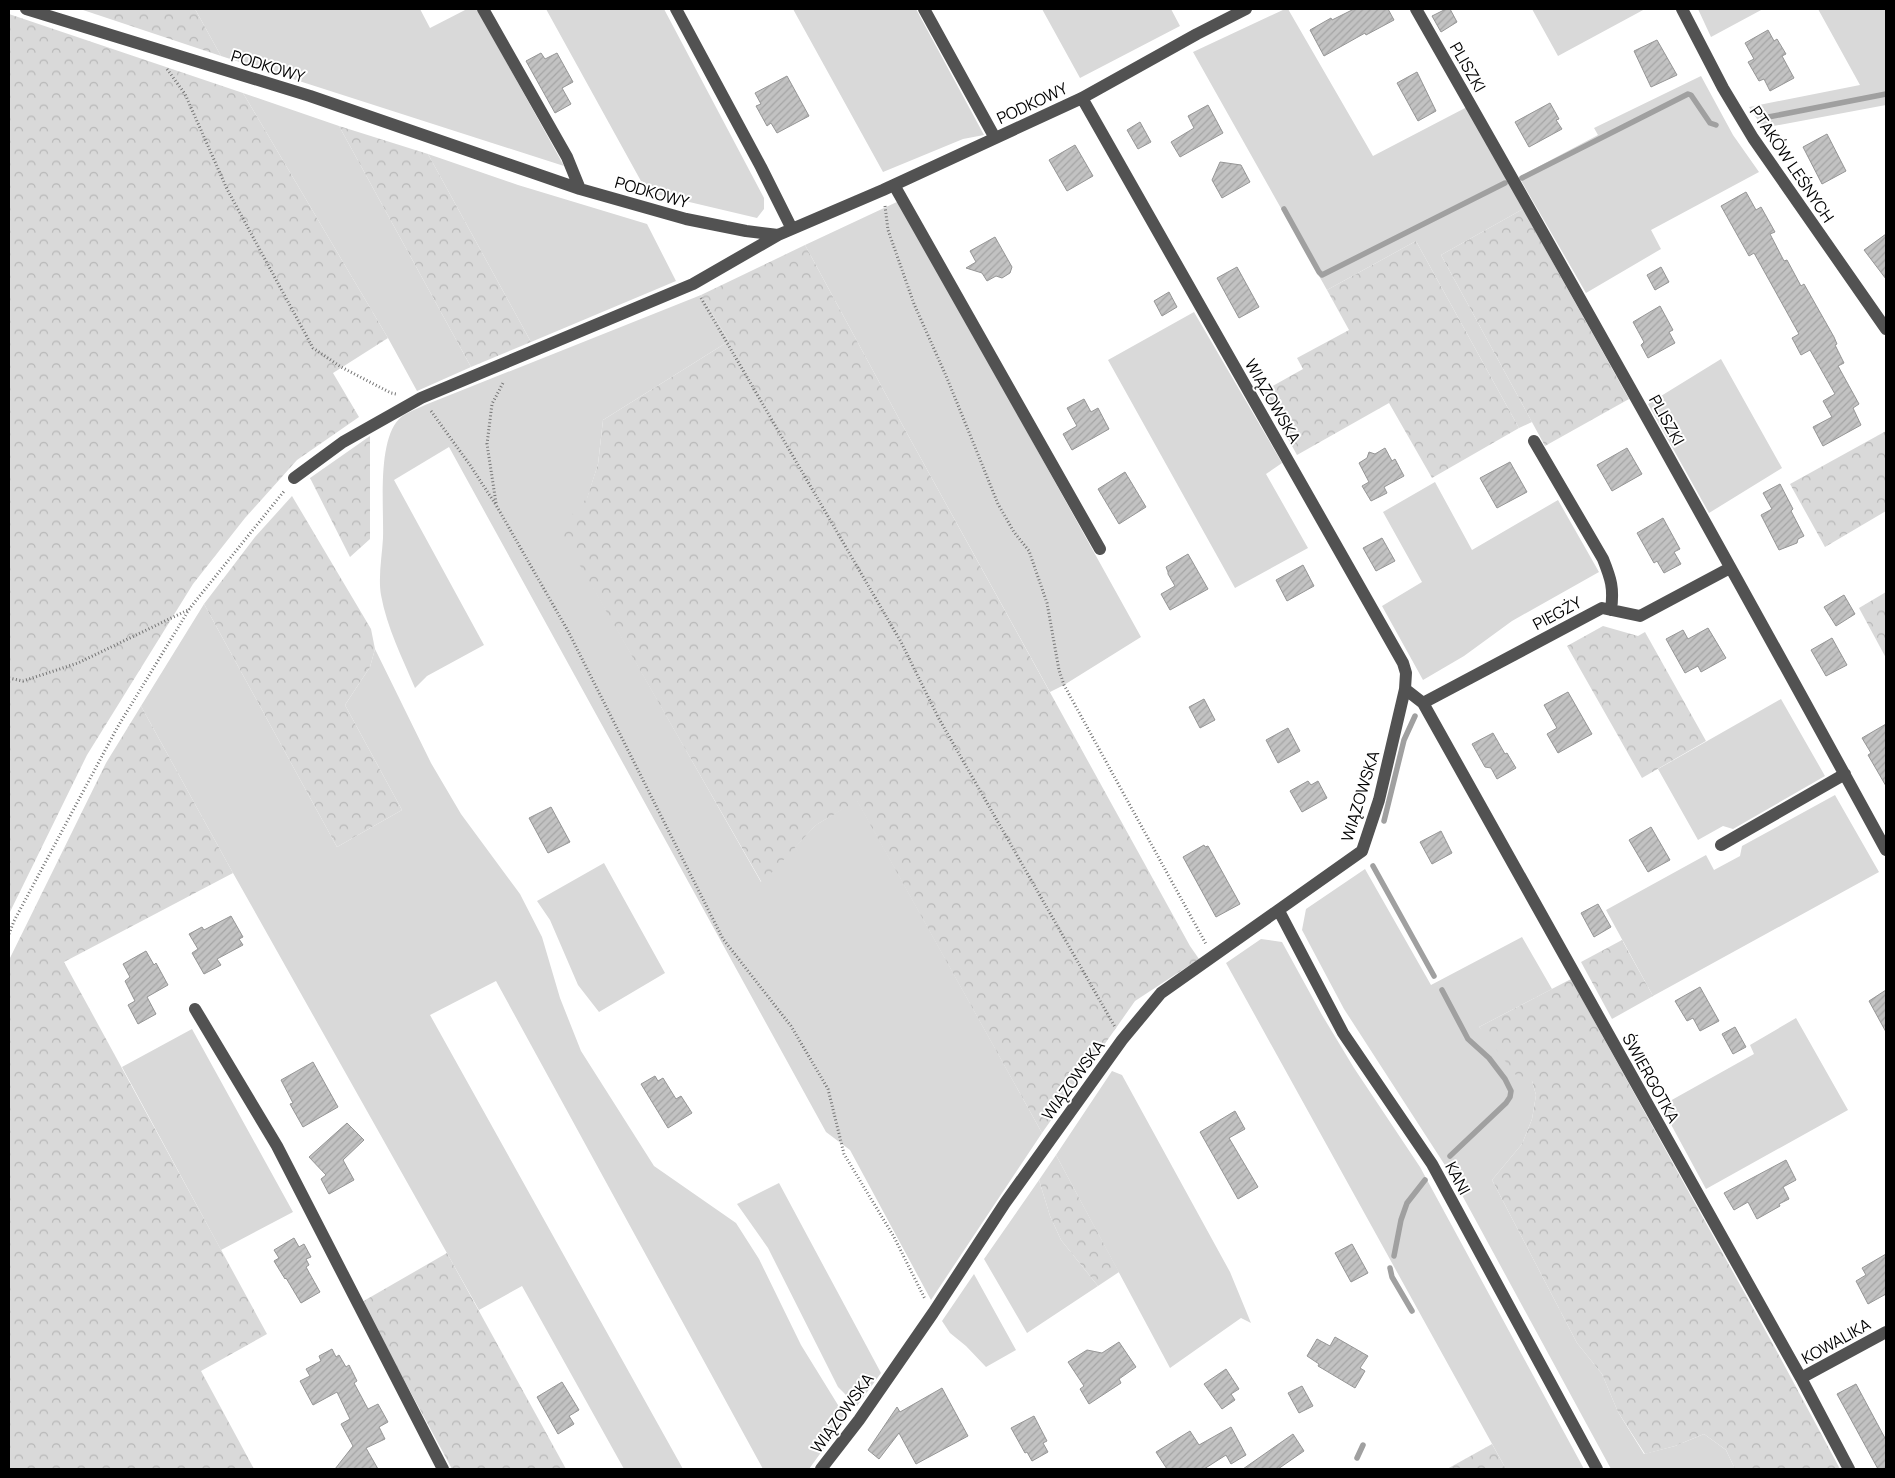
<svg xmlns="http://www.w3.org/2000/svg" width="1895" height="1478" font-family="Manrope,sans-serif">
  <style>
    .grass { fill: #d9d9d9 }
    .forest { fill: url(#forest-crowns) }
    .lines { fill: none; stroke-linecap: round; stroke-linejoin: round }
    .stream { stroke: #a0a0a0; stroke-width: 5.5 }
    .building { fill: url(#building-hatch); stroke: #969696 }
    .path { stroke: #747474; stroke-width: 3; stroke-dasharray: 1 2.5; stroke-linecap: butt }
    .minor { stroke: #525252; stroke-width: 12 }
    .labels { text-anchor: middle; dominant-baseline: central; stroke-width: 4; stroke-linejoin: round; paint-order: stroke }
    .street-label { font-size: 16px; fill: #000; stroke: #fff }
  </style>
  <defs>
    <pattern id="forest-crowns" width="20" height="18" patternUnits="userSpaceOnUse" patternTransform="scale(1.25)"><rect width="20" height="18" fill="#d9d9d9"/><path d="M2 6a3 3 0 1 1 6 0M12 15a3 3 0 1 1 6 0" fill="none" stroke="#b8b8b8"/></pattern>
    <pattern id="building-hatch" width="6" height="6" patternUnits="userSpaceOnUse" patternTransform="scale(1.25)"><rect width="6" height="6" fill="#c2c2c2"/><path d="M-1 1l2-2M0 6l6-6M5 7l2-2" fill="none" stroke="#a5a5a5"/></pattern>
  </defs>
  <rect width="100%" height="100%" fill="#fff"/>
  <path class="grass" d="M195,9H420L430,28L467,9H477L564,166L221,56Z
    M546,9H664L764,198V209L757,218L647,192Z
    M793,9H916L984,135L963,139L883,172Z
    M1042,9H1171L1180,26L1080,78Z
    M1285,9H1288L1373,156L1467,107L1523,209L1441,255L1532,422L1519,428L1416,241L1327,290L1193,52Z
    M1532,9H1645L1558,56Z
    M1698,9H1763L1711,37Z
    M1818,9H1885L1886,12V105L1763,128L1749,107L1860,85Z
    M1701,76L1733,135L1759,172L1651,230L1661,249L1586,293L1519,177L1598,135L1594,128Z
    M243,93L339,126L471,367L417,391L388,338Z
    M428,154L518,185L647,224L676,281L531,342Z
    M899,201L1141,637L1064,685L1050,692L903,426L805,245Z
    M701,295L729,341L603,420L598,464L587,499L560,529L761,882L816,825L857,800L1042,1133L931,1300L850,1150L826,1132L449,447L394,480L484,645L427,676L415,688C402,657 387,628 381,595C378,577 382,556 383,538C384,508 377,442 399,419C405,413 417,409 425,405Z
    M1194,312L1282,463L1266,474L1308,548L1235,588L1108,360Z
    M1721,359L1782,468L1709,513L1648,404Z
    M1435,482L1472,550L1558,500L1599,572L1512,621L1464,656L1423,680L1382,606L1422,582L1383,512Z
    M204,604L337,847L402,810L345,705L370,667L375,649L431,763L461,814L520,894L542,937L560,998L581,1051L654,1166L736,1223L759,1259L801,1345L846,1418L809,1469H763L496,981L430,1015L683,1469H624L522,1286L479,1310L233,873L141,706Z
    M1781,699L1825,776L1733,829L1723,826L1698,840L1658,769Z
    M1835,795L1879,872L1653,996L1606,910L1706,855L1714,870L1740,856L1742,846Z
    M604,863L665,973L599,1012L578,985L550,920L537,901Z
    M1365,869L1431,985L1522,937L1552,989L1479,1027L1532,1081L1536,1095L1532,1119L1522,1144L1492,1180L1577,1343L1602,1374L1618,1412L1644,1454L1675,1446L1704,1434L1726,1450L1735,1469H1611L1450,1173L1344,1009L1302,930L1306,909Z
    M1261,939L1282,942L1322,1015L1354,1068L1420,1167L1584,1469H1506L1226,963Z
    M1796,1018L1848,1110L1706,1189L1661,1106L1754,1054L1750,1045Z
    M192,1029L293,1212L221,1250L122,1067Z
    M1112,1071L1122,1075L1230,1272L1251,1323L1241,1318L1170,1368L1056,1155Z
    M1039,1180L1050,1216L1061,1240L1098,1286L1027,1333L984,1259Z
    M779,1183L881,1373L857,1406L838,1387L768,1248L737,1204Z
    M974,1274L1016,1350L986,1367L966,1346L950,1333L942,1321Z"/>
  <path class="forest" d="M80,9H195L221,56Z
    M9,14L243,93L388,338L333,373L359,417L297,460L245,518L193,584L87,755L9,914Z
    M339,126L428,154L531,342L471,367Z
    M1523,209L1629,399L1545,446L1441,255Z
    M1416,241L1519,428L1432,478L1389,403L1297,455L1262,392L1303,369L1297,358L1349,330L1327,290Z
    M805,245L903,426L1190,946L1199,959L1135,1001L1042,1133L857,801L816,825L762,883L559,529L587,498L598,464L603,420L729,341L701,295Z
    M1886,431V511L1825,547L1790,484Z
    M370,436V539L350,557L310,478Z
    M292,496L371,629L375,649L370,667L345,705L402,810L337,847L204,604L255,537Z
    M1886,592V658L1859,608Z
    M1603,626L1638,636L1645,632L1706,741L1642,778L1567,646Z
    M141,706L233,873L64,962L267,1334L201,1371L254,1469H9V960L106,763Z
    M1622,940L1653,996L1612,1019L1581,962Z
    M1571,979L1775,1348L1840,1469H1735L1726,1450L1704,1434L1675,1446L1645,1454L1618,1412L1602,1374L1577,1343L1492,1180L1522,1144L1532,1119L1536,1095L1532,1081L1519,1079L1479,1027Z
    M1056,1155L1119,1272L1098,1286L1061,1240L1050,1216L1039,1180Z
    M447,1253L566,1469H452L362,1302Z
    M1492,1444L1506,1469H1447Z"/>
  <g class="lines">
    <path class="stream" d="M1763,118L1886,94
      M1522,178L1688,94L1691,95L1710,123L1716,125
      M1284,209L1319,272L1322,275L1505,183
      M1384,821L1404,740L1415,716
      M1373,866L1434,976
      M1442,990L1468,1039L1489,1058L1505,1079L1511,1091L1510,1097L1506,1103L1450,1156
      M1394,1256L1401,1220L1407,1203L1425,1180
      M1390,1268L1392,1277L1412,1311
      M1357,1458L1363,1445"/>
  </g>
  <path class="building" d="M1354,9H1388L1394,20L1366,35L1365,33L1324,56L1310,30L1331,18L1332,20Z
    M1446,9H1450L1457,22L1441,32L1432,16Z
    M1768,30L1774,41L1777,39L1786,54L1782,56L1794,78L1770,91L1764,79L1759,81L1748,62L1754,59L1745,43Z
    M1657,40L1677,75L1651,87L1634,51Z
    M541,53L545,59L557,53L573,82L562,88L571,104L555,113L526,61Z
    M1417,72L1436,111L1418,121L1397,83Z
    M787,76L809,116L777,133L771,123L767,126L756,106L761,104L755,93Z
    M1550,103L1559,119L1556,120L1562,129L1529,147L1515,122Z
    M1208,105L1223,133L1180,157L1171,142L1194,128L1188,116Z
    M1140,122L1151,142L1138,149L1127,130Z
    M1827,134L1846,171L1822,184L1803,147Z
    M1075,145L1093,176L1067,191L1049,160Z
    M1220,162L1241,165L1250,182L1222,198L1212,180Z
    M1746,192L1756,210L1761,207L1775,232L1770,234L1784,261L1787,260L1801,286L1804,284L1834,337L1837,344L1835,345L1844,363L1838,366L1859,404L1853,408L1861,425L1823,446L1813,427L1832,417L1823,401L1835,394L1810,350L1801,355L1792,338L1799,334L1754,253L1749,256L1721,206Z
    M1886,234V279L1864,250Z
    M995,237L1012,267L1010,273L1002,278L996,276L987,281L982,273L966,268L976,262L970,251Z
    M1237,267L1259,307L1239,318L1217,278Z
    M1661,267L1669,282L1655,290L1647,275Z
    M1169,292L1177,307L1162,316L1154,301Z
    M1660,306L1673,330L1669,332L1675,343L1648,358L1641,345L1644,342L1633,322Z
    M1084,399L1091,412L1098,408L1109,429L1072,450L1063,434L1077,426L1067,408Z
    M1385,448L1392,461L1395,459L1404,476L1384,487L1387,493L1371,501L1362,486L1369,482L1359,463L1367,458L1369,452L1375,454Z
    M1627,448L1642,474L1612,491L1597,465Z
    M1510,462L1527,492L1497,508L1480,478Z
    M1125,472L1146,507L1119,524L1098,489Z
    M1780,484L1793,509L1791,511L1804,536L1798,539L1797,543L1779,550L1761,515L1772,509L1763,493Z
    M1663,518L1680,549L1674,552L1681,564L1664,573L1657,561L1654,563L1637,533Z
    M1382,538L1395,561L1376,571L1363,548Z
    M1188,554L1208,589L1170,610L1161,594L1175,586L1168,574V572L1166,567Z
    M1303,565L1314,586L1287,601L1276,580Z
    M1844,595L1855,614L1836,626L1824,607Z
    M1708,628L1726,658L1701,672L1698,666L1685,673L1666,639L1683,630L1688,639Z
    M1832,638L1847,665L1826,676L1811,650Z
    M1568,692L1592,734L1558,753L1547,734L1557,728L1544,705Z
    M1204,699L1215,720L1200,728L1189,707Z
    M1886,724V786L1868,755L1871,753L1862,738Z
    M1288,728L1300,751L1278,763L1266,740Z
    M1493,733L1505,754L1507,753L1516,768L1497,779L1491,768L1485,767L1472,744Z
    M1308,781L1311,785L1318,781L1327,798L1302,812L1290,791Z
    M551,807L570,842L548,853L529,818Z
    M1651,827L1670,860L1648,872L1629,840Z
    M1441,831L1452,853L1432,864L1420,842Z
    M1204,845L1205,847L1208,846L1240,904L1216,917L1183,857Z
    M1598,904L1611,927L1594,937L1581,913Z
    M231,916L243,937L239,939L243,945L217,959L221,965L204,974L192,953L198,949L189,934L202,927L204,930Z
    M146,951L154,965L156,963L168,985L147,997L156,1014L138,1024L128,1005L135,1001L125,981L130,977L123,964Z
    M1700,987L1719,1021L1700,1031L1693,1018L1687,1021L1675,1001Z
    M1886,990V1032L1869,1001Z
    M1735,1027L1746,1047L1733,1054L1722,1034Z
    M313,1062L338,1107L303,1127L290,1104L293,1103L281,1080Z
    M655,1076L658,1081L663,1078L676,1099L681,1096L692,1113L668,1128L641,1084Z
    M1235,1111L1245,1129L1229,1138L1258,1187L1238,1199L1200,1132Z
    M347,1123L364,1140L343,1160L354,1180L329,1194L321,1179L326,1175L309,1157Z
    M1786,1160L1796,1180L1783,1187L1789,1199L1779,1204L1780,1206L1757,1219L1748,1202L1734,1210L1724,1193Z
    M294,1238L299,1247L304,1244L311,1257L306,1259L309,1265L306,1267L320,1292L301,1303L286,1278L285,1279L274,1261L279,1258L274,1250Z
    M1352,1244L1368,1273L1351,1282L1335,1253Z
    M1886,1254V1294L1868,1304L1856,1281L1866,1275L1862,1268Z
    M1335,1337L1368,1356L1360,1368L1365,1371L1355,1388L1318,1366L1319,1364L1307,1356L1317,1339L1330,1346Z
    M1119,1342L1136,1367L1119,1379L1121,1383L1089,1404L1080,1389L1084,1386L1068,1362L1087,1350L1102,1353Z
    M332,1349L336,1357L339,1355L346,1367L349,1365L357,1381L354,1383L368,1409L378,1404L388,1422L379,1427L385,1439L366,1448L378,1469H335L353,1446L341,1424L350,1419L337,1392L313,1405L300,1381L310,1376L306,1369L321,1361L319,1356Z
    M1226,1369L1239,1389L1231,1394L1235,1400L1222,1409L1204,1384Z
    M562,1382L579,1410L569,1416L574,1424L558,1434L537,1397Z
    M1856,1384L1886,1440V1469H1878L1837,1394Z
    M1302,1386L1313,1406L1299,1413L1288,1393Z
    M942,1388L968,1436L916,1464L899,1433L879,1459L868,1450L897,1407L900,1412Z
    M1034,1416L1047,1441L1043,1443L1048,1452L1032,1461L1027,1452L1025,1453L1011,1428Z
    M1231,1427L1246,1455L1231,1464L1226,1455L1204,1469H1167L1156,1452L1190,1431L1199,1445Z
    M1293,1434L1304,1451L1278,1469H1243Z"/>
  <g class="lines">
    <path class="path" d="M167,69L185,94L227,189L313,348L341,367L391,393L396,394
      M885,206L888,230L914,304L947,378L998,504L1014,532L1029,551L1047,603L1059,670L1064,685L1206,944
      M701,298L901,642L938,717L1115,1027
      M431,411L470,465L496,505L568,631L723,939L791,1026L828,1089L844,1154L894,1237L925,1299
      M496,503L487,444L492,404L504,381
      M9,678L23,681L78,663L190,609
      M9,934L14,921L117,728L190,608L285,490"/>
    <path class="minor" d="M26,9L310,96L580,189L686,219L746,231L778,235L883,190L1082,98L1197,34L1246,9
      M483,9L567,157L580,189
      M676,9L761,167L792,229
      M924,9L995,138
      M1416,9C1575,288 1732,568 1886,850
      M1682,9L1723,88L1753,138L1886,329
      M894,185L1100,549
      M1534,441L1603,559C1611,579 1614,588 1611,610
      M294,478L343,442L421,398L693,284L778,235
      M1405,689L1423,703L1801,1378L1849,1469
      M1423,703L1602,608L1640,616L1730,568
      M1721,845L1845,774
      M1279,911L1343,1033L1432,1164L1597,1469
      M195,1009L277,1146L443,1469
      M1801,1378L1886,1332
      M821,1469L859,1420L933,1313L1005,1203L1122,1040L1161,993L1362,851L1379,800L1405,689L1406,673L1403,663L1082,98"/>
  </g>
  <g class="labels">
    <g class="street-label">
      <text transform="translate(268 66) rotate(17)">PODKOWY</text>
      <text transform="translate(1468 67) rotate(60)">PLISZKI</text>
      <text transform="translate(1032 103) rotate(-25)">PODKOWY</text>
      <text transform="translate(1792 164) rotate(56)">PTAKÓW LEŚNYCH</text>
      <text transform="translate(652 192) rotate(16)">PODKOWY</text>
      <text transform="translate(1273 401) rotate(60)">WIĄZOWSKA</text>
      <text transform="translate(1667 420) rotate(61)">PLISZKI</text>
      <text transform="translate(1557 613) rotate(-28)">PIEGŻY</text>
      <text transform="translate(1360 796) rotate(-73)">WIĄZOWSKA</text>
      <text transform="translate(1651 1078) rotate(61)">ŚWIERGOTKA</text>
      <text transform="translate(1073 1080) rotate(-54)">WIĄZOWSKA</text>
      <text transform="translate(1458 1178) rotate(62)">KANI</text>
      <text transform="translate(1836 1341) rotate(-29)">KOWALIKA</text>
      <text transform="translate(842 1413) rotate(-54)">WIĄZOWSKA</text>
    </g>
  </g>
  <rect width="1895" height="1478" fill="none" stroke="#000000" stroke-width="20"/>
</svg>
